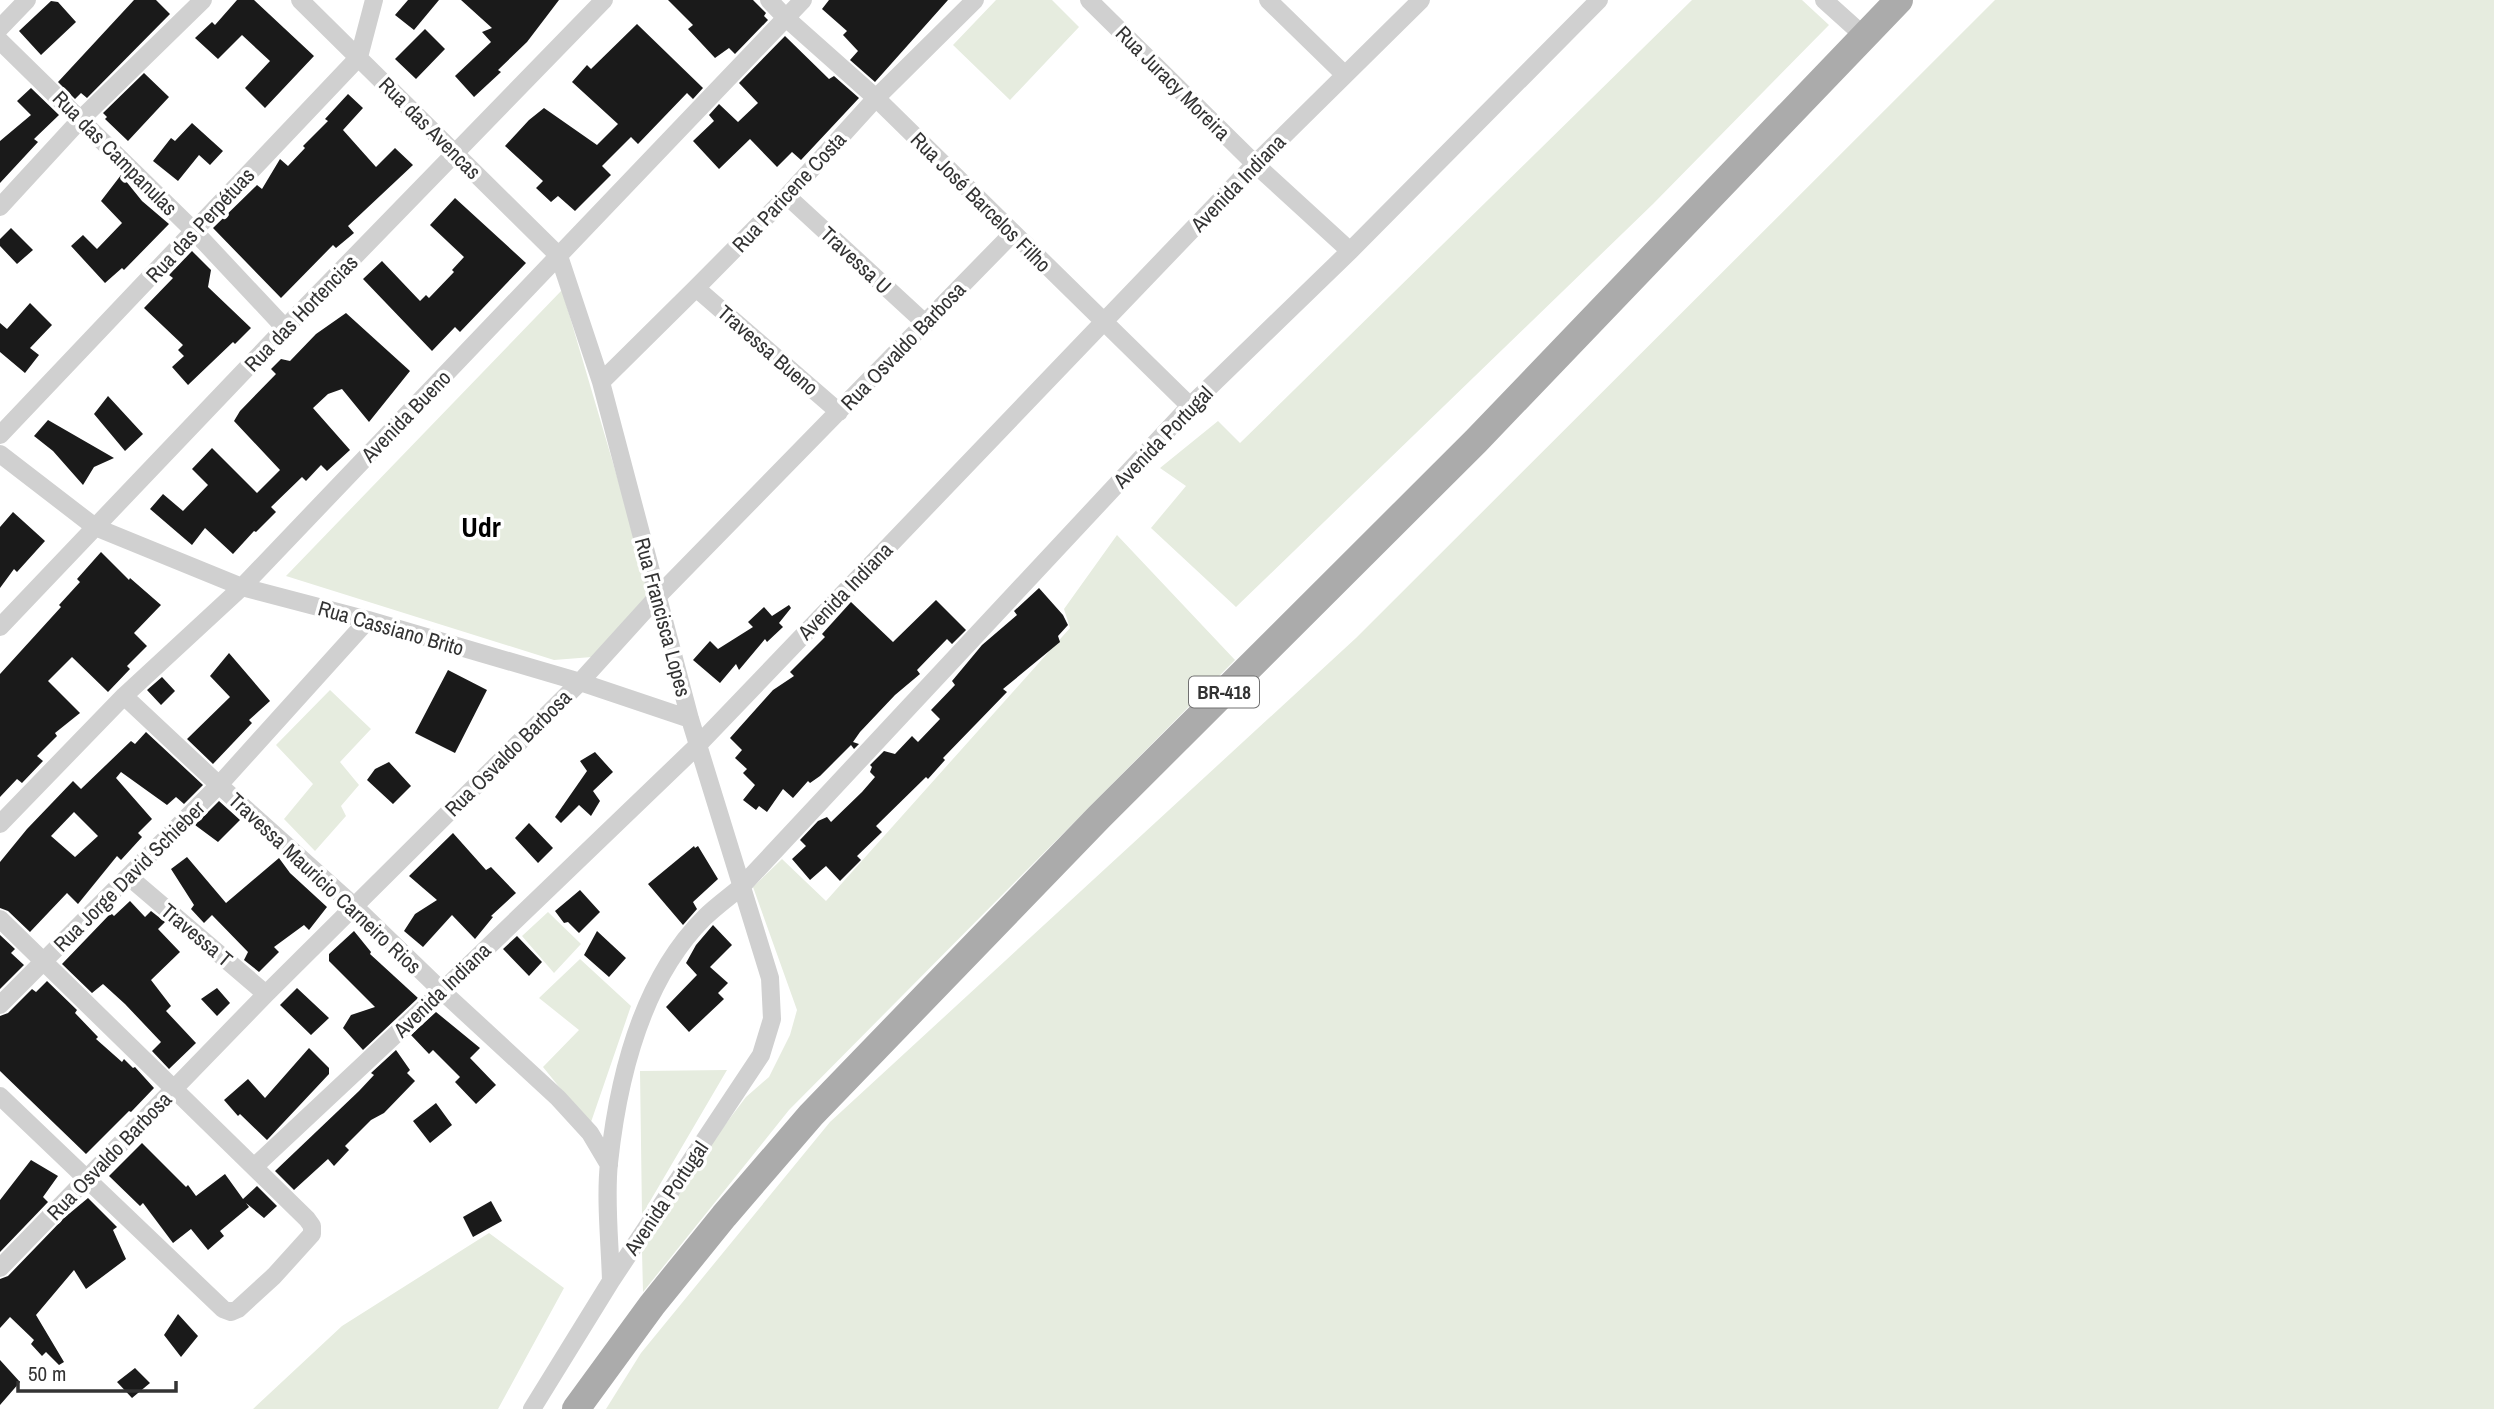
<svg xmlns="http://www.w3.org/2000/svg" width="2494" height="1409" font-family="'Archivo Narrow',sans-serif">
  <style>
    .green { fill: #e6ecdf }
    .building { fill: #1a1a1a; fill-rule: evenodd }
    .lines { fill: none; stroke-linecap: round; stroke-linejoin: round }
    .minor { stroke: #d0d0d0; stroke-width: 18 }
    .primary { stroke: #ababab; stroke-width: 28 }
    .labels { text-anchor: middle; dominant-baseline: central; stroke-width: 7; stroke-linejoin: round; paint-order: stroke }
    .shield { fill: #fff; stroke: #707070; stroke-width: 2 }
    .shield-label { font-size: 19px; font-weight: bold; fill: #333 }
    .street-label { font-size: 21px; fill: #333; stroke: #fff }
    .district-label { font-size: 28px; font-weight: bold; fill: #000; stroke: #fff }
  </style>
  <rect width="100%" height="100%" fill="#fff"/>
  <path class="green" d="M996,0H1052L1079,27L1010,100L953,45Z
    M1692,0H1802L1829,25L1653,204L1236,607L1151,528L1186,486L1160,468L1218,421L1240,443Z
    M1995,0H2494V1409H606L641,1353L830,1122L1356,638Z
    M562,290L651,592L592,657L554,660L286,576Z
    M1117,535L1235,660L789,1110L643,1292L642,1251L715,1138L746,1097L769,1077L790,1035L797,1010L753,887L782,859L826,901L1070,628L1064,609Z
    M330,690L371,729L340,762L359,785L341,806L346,816L315,851L284,819L313,784L276,745Z
    M548,912L581,944L554,973L522,936Z
    M580,959L631,1006L590,1125L543,1067L579,1030L539,998Z
    M727,1070L642,1215L640,1071Z
    M489,1233L564,1288L498,1409H253L342,1326Z"/>
  <path class="building" d="M134,0H156L170,14L87,98L81,93L75,99L58,82Z
    M237,0H254L314,56L265,108L245,88L270,61L242,35L218,59L195,38L212,22L215,25Z
    M408,0H439L414,30L395,15Z
    M461,0H559L527,42L498,70L501,72L474,97L455,76L491,42L482,32L492,28Z
    M668,0H753L766,13L764,16L768,20L735,54L729,48L715,58L688,29L693,25Z
    M829,0H948L875,82L850,60L858,51L843,35L847,31L822,9Z
    M51,1L58,2L76,22L41,55L19,31Z
    M637,24L703,88L693,99L687,93L638,144L631,137L602,166L611,175L575,211L558,196L551,202L536,188L543,181L505,146L529,120L544,108L597,145L618,124L572,82L587,65L591,69Z
    M425,29L445,49L416,79L395,59Z
    M785,36L829,79L834,76L859,98L801,160L792,152L777,167L750,139L719,169L693,141L714,121L709,115L719,104L738,122L758,103L739,83Z
    M144,73L169,97L128,141L105,119L107,117L103,113Z
    M31,88L59,115L34,139L38,142L0,183V141L31,115L17,101Z
    M348,94L363,108L343,130L376,167L395,148L413,165L348,226L354,233L336,248L333,245L281,298L213,228L257,185L262,189L280,159L288,166L305,148L303,146L328,121L325,119Z
    M192,123L223,151L210,165L199,155L178,181L153,161L171,138L175,141Z
    M121,175L142,201L169,224L124,270L122,268L105,283L71,246L83,235L97,249L122,223L101,201Z
    M455,198L526,263L460,332L455,327L432,351L363,279L382,261L420,301L426,295L429,298L454,272L452,270L464,257L430,225Z
    M11,228L33,250L17,264L0,246V239Z
    M192,251L211,270L208,287L251,328L235,344L233,342L188,385L172,367L184,356L178,350L183,345L144,308L173,278L169,275Z
    M30,303L52,325L30,348L39,355L25,373L0,352V323L7,329Z
    M346,313L410,371L369,422L342,389L328,394L313,408L350,450L327,471L321,465L306,481L302,477L271,507L276,512L256,532L254,531L233,554L205,528L192,545L150,509L163,494L183,511L208,485L192,469L212,448L257,493L280,470L234,421L240,411L276,374L271,369L281,359L290,361L316,334Z
    M108,396L143,434L125,451L94,414Z
    M48,420L114,458L94,467L83,485L53,451L34,436Z
    M13,512L45,541L17,572L14,569L0,588V527Z
    M101,552L129,580L130,578L161,605L134,633L147,646L127,666L130,669L108,692L72,657L48,681L80,713L55,733L57,736L37,756L43,761L22,783L17,779L0,797V674L61,607L59,605L80,582L77,579Z
    M1039,588L1063,615L1068,625L1058,636L1060,642L1003,689L1007,692L943,758L945,760L928,779L926,777L876,826L882,832L857,856L861,860L840,881L826,866L810,880L792,859L806,846L800,840L818,821L827,817L831,822L862,792L875,777L870,772L872,767L870,765L884,751L895,754L912,736L918,742L940,719L931,710L955,685L952,681L982,645L1017,615L1014,611Z
    M936,600L966,630L952,644L947,639L917,670L920,674L895,695L860,732L853,742L859,744L854,749L851,745L820,776L810,783L808,781L793,798L783,789L767,812L759,806L756,810L743,800L755,785L743,773L747,769L735,758L742,750L730,738L773,690L794,676L790,672L825,637L822,634L851,602L893,642Z
    M789,605L791,608L779,623L783,627L767,642L765,639L739,670L736,664L720,683L693,660L710,641L718,649L753,627L748,622L764,607L772,616Z
    M229,653L270,701L249,720L252,723L213,764L187,739L230,697L210,676Z
    M448,670L487,690L455,753L415,733Z
    M162,677L175,691L161,705L147,690Z
    M146,732L203,785L184,804L176,797L167,805L121,772L116,778L152,819L138,833L142,837L121,860L117,856L78,904L67,893L30,932L8,911L0,908V862L27,829L73,781L81,789L131,741L135,744ZM74,812L98,836L75,857L51,836Z
    M595,752L613,772L593,791L600,801L591,816L579,805L561,823L555,817L587,771L580,761Z
    M389,762L411,786L393,804L367,780L375,769Z
    M219,801L240,820L218,842L195,825Z
    M529,823L553,848L538,863L515,838Z
    M453,833L486,870L491,867L516,893L491,916L493,917L475,939L452,915L423,947L404,931L415,914L437,900L409,876Z
    M694,846L695,848L698,846L718,879L693,902L697,909L683,925L648,884Z
    M187,857L226,903L279,858L290,873L327,907L309,930L304,925L274,947L279,952L259,972L244,960L248,952L212,915L204,923L191,909L194,905L171,869Z
    M580,890L600,912L579,933L568,922L564,923L555,911Z
    M130,901L145,917L151,911L165,922L158,929L180,952L151,980L171,1006L166,1011L196,1043L169,1069L152,1051L161,1042L125,1004L103,984L92,993L62,964L111,913L114,916Z
    M713,925L732,945L710,967L728,983L718,993L724,999L689,1032L666,1007L697,975L686,963L696,945Z
    M354,931L371,952L370,954L418,998L363,1050L343,1028L351,1015L375,1007L329,961V954Z
    M597,931L626,958L609,977L584,955Z
    M0,935L15,949L11,953L24,965L0,989Z
    M517,936L542,962L529,976L503,949Z
    M47,981L77,1010L75,1013L98,1037L96,1039L122,1062L124,1059L133,1068L135,1067L154,1088L131,1112L129,1111L86,1154L0,1071V1016L8,1013L32,989L36,992Z
    M217,988L230,1003L217,1016L201,999Z
    M297,988L329,1018L311,1035L280,1005Z
    M436,1012L480,1048L470,1058L496,1085L476,1104L455,1082L460,1077L433,1050L429,1054L411,1035Z
    M309,1048L329,1068V1074L267,1140L240,1114L238,1116L224,1100L248,1079L265,1098Z
    M396,1050L410,1070L407,1073L415,1081L384,1113L371,1120L345,1146L349,1150L334,1166L328,1159L294,1190L275,1171L359,1091L374,1075L371,1073Z
    M436,1103L452,1125L430,1143L413,1121Z
    M142,1143L186,1187L188,1185L196,1196L225,1174L243,1199L257,1186L277,1206L264,1218L246,1203L249,1207L220,1231L224,1236L208,1250L191,1229L173,1243L143,1203L140,1206L109,1176Z
    M31,1160L58,1176L43,1197L48,1202L0,1252V1200Z
    M88,1198L117,1227L113,1230L126,1259L86,1289L74,1270L36,1315L64,1362L59,1365L46,1352L42,1356L31,1344L34,1340L10,1317L0,1328V1279L8,1276L64,1218Z
    M491,1201L502,1221L473,1237L463,1217Z
    M178,1314L198,1336L181,1357L164,1335Z
    M0,1360L20,1382L0,1405Z
    M135,1368L150,1383L132,1398L117,1382Z"/>
  <g class="lines">
    <path class="minor" d="M300,0L559,256L601,382L690,719L770,978L772,1019L761,1055L611,1281L532,1409
      M769,0L786,18L876,98L1190,406
      M1089,0L1255,164L1350,251
      M1268,0L1345,75
      M1824,0L1864,36
      M0,28L27,0
      M0,41L194,231L285,328
      M787,196L926,324
      M0,207L81,119L203,0
      M696,288L839,412
      M601,382L696,288L787,196L876,98L975,0
      M0,435L359,57L374,0
      M0,454L95,527L242,587L368,620L580,682L690,719
      M0,627L285,328L604,0
      M124,696L219,785L354,906L442,991L558,1098L590,1133L609,1165
      M0,824L124,696L242,587L803,0
      M129,877L266,994
      M0,919L307,1219L312,1226V1234L274,1276L238,1309L231,1312L223,1309L0,1096
      M0,1005L219,785L368,620
      M254,1167L442,991L698,745L1255,164L1421,0
      M0,1268L266,994L580,682L658,596L1012,234
      M611,1281C610,1244 605,1199 609,1163C618,1079 642,980 704,918C715,907 729,897 741,887L1190,406L1350,251L1599,0"/>
    <path class="primary" d="M576,1409L652,1305L724,1216L811,1115L1099,817L1476,441L1899,0"/>
  </g>
  <g class="labels">
    <rect class="shield" x="1189" y="676.5" width="70" height="31" rx="5"/>
    <g class="shield-label">
      <text x="1224" y="692">BR-418</text>
    </g>
    <g class="street-label">
      <text transform="translate(1173 83) rotate(45)">Rua Juracy Moreira</text>
      <text transform="translate(430 128) rotate(45)">Rua das Avencas</text>
      <text transform="translate(115 153) rotate(45)">Rua das Campanulas</text>
      <text transform="translate(1238 183) rotate(-46)">Avenida Indiana</text>
      <text transform="translate(789 192) rotate(-47)">Rua Paricene Costa</text>
      <text transform="translate(981 202) rotate(45)">Rua José Barcelos Filho</text>
      <text transform="translate(200 225) rotate(-47)">Rua das Perpétuas</text>
      <text transform="translate(856 260) rotate(43)">Travessa U</text>
      <text transform="translate(301 313) rotate(-46)">Rua das Hortencias</text>
      <text transform="translate(903 346) rotate(-46)">Rua Osvaldo Barbosa</text>
      <text transform="translate(768 350) rotate(41)">Travessa Bueno</text>
      <text transform="translate(406 416) rotate(-46)">Avenida Bueno</text>
      <text transform="translate(1163 437) rotate(-46)">Avenida Portugal</text>
      <text transform="translate(845 591) rotate(-46)">Avenida Indiana</text>
      <text transform="translate(663 617) rotate(75)">Rua Francisca Lopes</text>
      <text transform="translate(391 628) rotate(16)">Rua Cassiano Brito</text>
      <text transform="translate(508 753) rotate(-45)">Rua Osvaldo Barbosa</text>
      <text transform="translate(129 876) rotate(-45)">Rua Jorge David Schieber</text>
      <text transform="translate(325 883) rotate(43)">Travessa Mauricio Carneiro Rios</text>
      <text transform="translate(197 935) rotate(40)">Travessa T</text>
      <text transform="translate(442 990) rotate(-44)">Avenida Indiana</text>
      <text transform="translate(109 1156) rotate(-46)">Rua Osvaldo Barbosa</text>
      <text transform="translate(666 1198) rotate(-56)">Avenida Portugal</text>
    </g>
    <g class="district-label">
      <text x="481" y="527">Udr</text>
    </g>
  </g>
  <path d="M18 1381v10h158v-10" fill="none" stroke="#333333" stroke-width="3.5"/>
  <text x="28" y="1381" font-size="21" fill="#333333" stroke="#ffffff" stroke-width="5" paint-order="stroke">50 m</text>
</svg>
